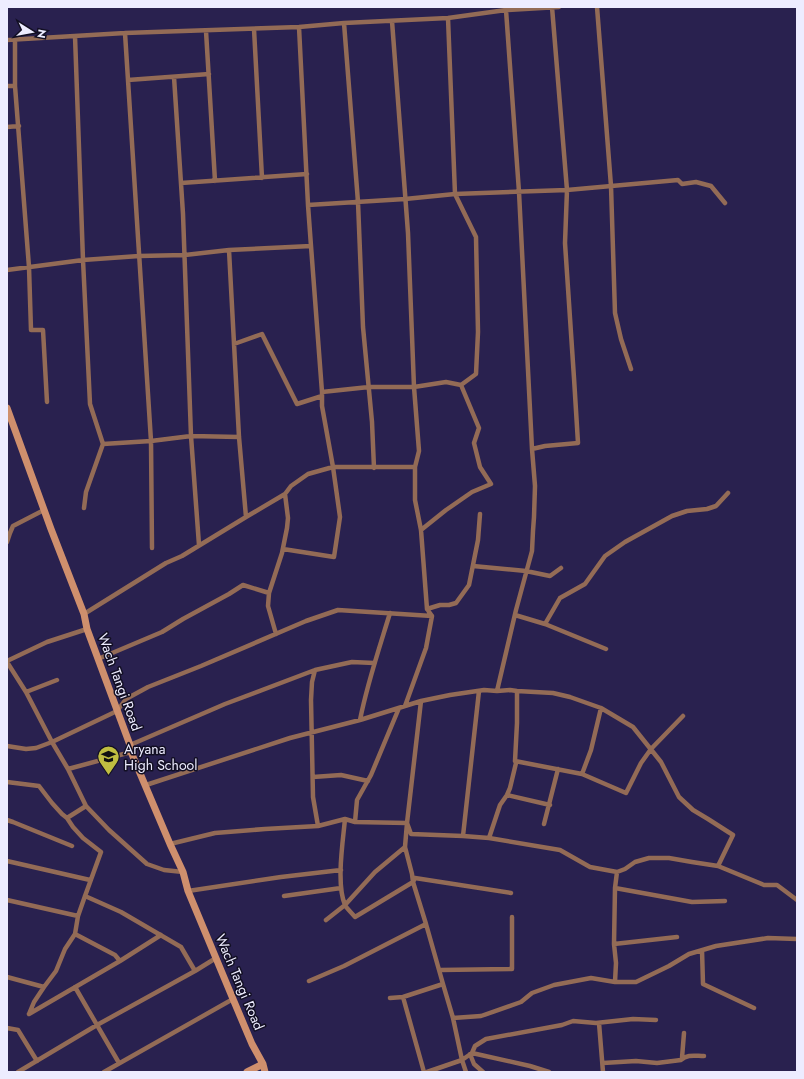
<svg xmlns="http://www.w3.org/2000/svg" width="804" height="1079" font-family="Jost,sans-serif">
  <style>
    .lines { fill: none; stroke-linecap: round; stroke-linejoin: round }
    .street { stroke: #936b56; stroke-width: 4.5 }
    .secondary { stroke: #cf8f6d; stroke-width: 7 }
    .labels { text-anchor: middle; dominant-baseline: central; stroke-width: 3; stroke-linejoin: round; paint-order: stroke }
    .street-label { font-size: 14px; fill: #edecff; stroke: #120f23 }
    .poi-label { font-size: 14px; fill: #edecff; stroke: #120f23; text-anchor: start }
  </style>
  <rect width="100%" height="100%" fill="#29214f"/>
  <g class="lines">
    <path class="street" d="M597,7L611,186L615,313L621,339L631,369
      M392,21L408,233L414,387L419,451L415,467V500L421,530L427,609L432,616L426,648L405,706
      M344,23L358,202L363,327L372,422L374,468
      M254,29L262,178
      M206,31L215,181
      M125,33L151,441L152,548
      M75,36L83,260L90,404L103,444L86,492L84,508
      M15,39V86L29,267L31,330H43L47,402
      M7,40L125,33L299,27L344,23L448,18L506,10L559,7
      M174,77L183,214L191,436L199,545
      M128,80L209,74
      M7,86H15
      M7,127L19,126
      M181,183L307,174
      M308,205L405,199L455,194L567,190L678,180L682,184L696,182L711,186L725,203
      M229,250L239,437L246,517
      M7,270L83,260L139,256L185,255L229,250L311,246L308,205L299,27
      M234,344L262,334L297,404L322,396
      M322,392L369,387H414L446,382L461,385L476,374L478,332L476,237L455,194L448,18
      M103,444L151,441L191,436L239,437
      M532,449L545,446L578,443L574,378L565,243L567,190L552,7
      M421,530L446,510L472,492L491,484L480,467L474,443L479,428L461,385
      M7,542L10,533L13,526L44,510
      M283,549L334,557L340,517L333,467L322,406V392L311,246
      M473,566L526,571L550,576L561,568
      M427,609L440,605H449L456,603L469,585L478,540L480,514
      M84,614L166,563L182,556L246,517L285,494L291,486L308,474L333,467H415
      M515,615L545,624L606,649
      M545,624L560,598L585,584L605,556L625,542L672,516L687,511L707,509L716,506L728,493
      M276,634L268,606L269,593L282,553L287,528L288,518L285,494
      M98,659L162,632L183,619L229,594L243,585L269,593
      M7,661L47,642L87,629
      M7,662L26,692L52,742L68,769L86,806L109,830L147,864L164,870L183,872
      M315,670L312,682L311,700L313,797L318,826
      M497,691L516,610L532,551L533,531L534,517L535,486L532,449L519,192L506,10
      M26,692L57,680
      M421,701L407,823L405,847L412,874L413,882L426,924L443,984L453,1018L462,1060L466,1072
      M360,720C367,684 379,649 390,613
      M130,745L225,704L315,670L352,662L374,663
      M7,746L26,749L36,748L52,742L117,711L126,699L148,687L201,666L306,621L338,610L432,616
      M515,761L582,774L626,793L641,763L651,749L683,716
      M68,769L131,752
      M582,774L591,750L601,708
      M313,777L341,775L368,781
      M7,782L39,786L52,803L62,814L67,818L73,827L83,838L101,852L85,896L78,916L75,934L65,949L56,971L44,987L34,1002L29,1014
      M146,785L290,738L360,720L421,701L450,695L484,690L497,691L510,690L517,691L553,693L570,697L601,708L633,727L661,762L679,797L693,810L708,819L733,835L718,866
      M507,795L550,805
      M67,818L86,806
      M345,819C343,841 336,884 345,905C347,909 352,913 355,917L413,882L415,878L511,893
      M7,820L13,822L72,846
      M355,822L357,800L371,775L399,708
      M544,824L558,769
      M463,836L479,691
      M489,838L500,805L507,795L510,788L516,763L515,761L517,723V691
      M170,844L215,833L265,829L318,826L345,819L355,822L407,823L411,834L463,836L489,838L560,850L590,867L617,872L625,869L635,862L649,858H669L692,862L718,866L764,885H777L797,900
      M7,861L90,880
      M615,888L692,902L725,901
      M188,891L281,877L341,870
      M85,896L121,912L181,947L195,971
      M284,896L341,888
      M7,900L78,916
      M326,920L345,905L375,872L405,847
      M75,934L115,955L120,961
      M614,944L677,937
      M702,950L703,984L754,1008
      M440,970L512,969V917
      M7,977L44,987
      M309,981L344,966L426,924
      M615,982L616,963L614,944L615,888L617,872
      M75,987L119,1063
      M403,997L424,1072
      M390,998L403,997L443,984
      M29,1014L120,961L161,935
      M453,1018L481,1016L521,1002L532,993L554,985L591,978L615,982H636L669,966L689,954L716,946L768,938L797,939
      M599,1023L603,1072
      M7,1028L18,1030L37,1061
      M472,1053L530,1066L549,1072
      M470,1054L474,1064L483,1072
      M682,1058L684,1033
      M603,1063L636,1061L657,1063L681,1060C687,1054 695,1056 704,1056
      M18,1072L97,1025L195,971L216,958
      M104,1072L233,999
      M427,1072L462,1060L472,1053L475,1046L486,1039L562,1025L573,1021L596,1023L633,1019L656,1020"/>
    <path class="secondary" d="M7,408L51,529L84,614L87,629L130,745L131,752L170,844L183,872L188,891L233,999L252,1044L263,1064L265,1072
      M247,1072L263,1064"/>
  </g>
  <defs>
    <symbol id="school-pin" viewBox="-11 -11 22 30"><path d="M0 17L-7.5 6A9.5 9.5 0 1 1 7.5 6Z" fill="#c0be41" stroke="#120f23"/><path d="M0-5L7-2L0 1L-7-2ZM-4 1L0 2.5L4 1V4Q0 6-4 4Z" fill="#111"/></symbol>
  </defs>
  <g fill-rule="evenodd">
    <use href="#school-pin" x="96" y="744" width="25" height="34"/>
  </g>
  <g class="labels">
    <g class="street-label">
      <text transform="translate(120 682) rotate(70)">Wach Tangi Road</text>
      <text transform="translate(240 982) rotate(67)">Wach Tangi Road</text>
    </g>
    <g class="poi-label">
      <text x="124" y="749">Aryana<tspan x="124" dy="16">High School</tspan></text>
    </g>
  </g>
  <rect width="804" height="1079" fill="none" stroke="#edecff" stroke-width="16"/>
  <g transform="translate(32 32) rotate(101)" stroke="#120f23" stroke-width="3" paint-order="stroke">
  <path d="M0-3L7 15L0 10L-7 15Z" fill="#edecff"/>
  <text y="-6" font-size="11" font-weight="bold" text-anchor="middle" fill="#edecff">N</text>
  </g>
</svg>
